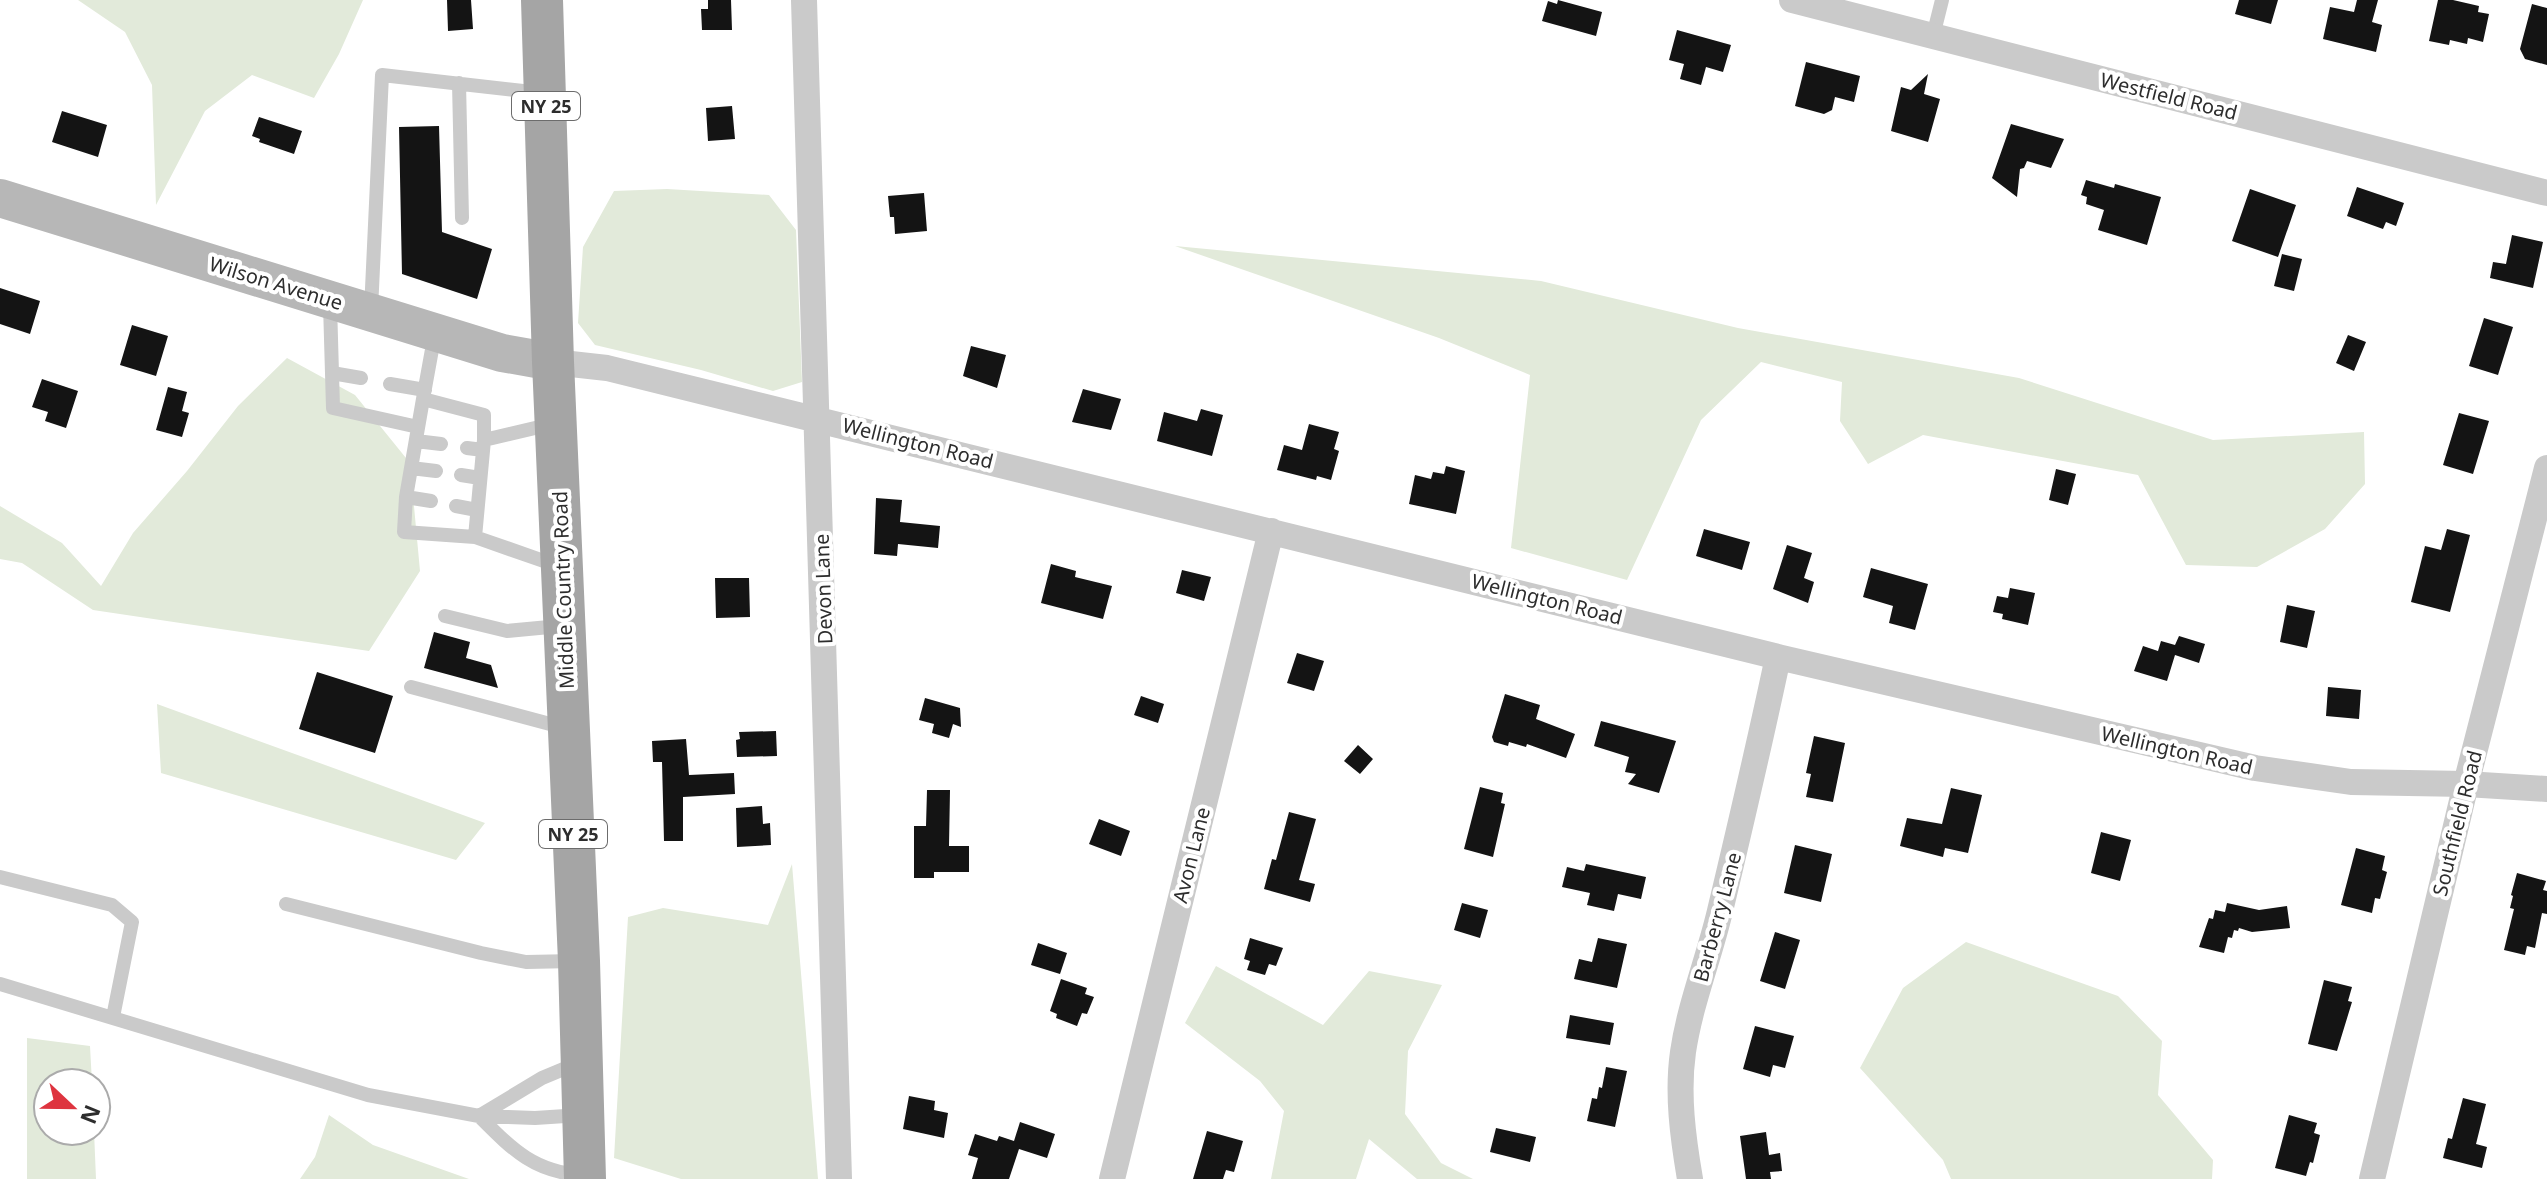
<svg xmlns="http://www.w3.org/2000/svg" width="2547" height="1179" font-family="'Noto Sans',sans-serif">
  <style>
    .green { fill: #e2eada }
    .building { fill: #141414 }
    .lines { fill: none; stroke-linecap: round; stroke-linejoin: round }
    .lane { stroke: #cacaca; stroke-width: 14 }
    .street { stroke: #cacaca; stroke-width: 26 }
    .secondary { stroke: #b7b7b7; stroke-width: 38 }
    .primary { stroke: #a5a5a5; stroke-width: 42 }
    .labels { text-anchor: middle; dominant-baseline: central; stroke-width: 8; stroke-linejoin: round; paint-order: stroke }
    .shield { fill: #fff; stroke: #6c6c6c; stroke-width: 2 }
    .shield-label { font-size: 18px; font-weight: bold; fill: #2d2d2d }
    .street-label { font-size: 20px; fill: #2d2d2d; stroke: #fff }
  </style>
  <rect width="100%" height="100%" fill="#fff"/>
  <path class="green" d="M78,0H363L339,54L314,98L252,75L205,111L156,205L152,85L125,32Z
    M667,189L769,195L796,230L802,382L773,391L701,370L595,345L578,323L583,247L614,191Z
    M1175,246L1541,281L1738,328L2019,378L2213,440L2364,432L2365,484L2325,529L2257,567L2186,565L2138,475L1923,435L1868,464L1840,421L1842,382L1761,362L1701,420L1627,580L1511,548L1530,375L1439,338Z
    M287,358L355,395L410,463L420,571L369,651L93,610L22,563L0,559V506L62,543L101,586L133,533L187,471L238,406Z
    M157,704L485,823L456,860L161,773Z
    M792,864L818,1179H681L614,1158L628,917L663,908L768,925Z
    M1966,942L2118,996L2162,1041L2158,1095L2213,1160L2212,1179H1951L1943,1160L1860,1068L1903,988Z
    M1216,966L1323,1025L1369,971L1442,985L1408,1051L1405,1114L1441,1163L1473,1179H1417L1369,1139L1356,1179H1271L1284,1111L1260,1081L1185,1023Z
    M27,1038L90,1046L92,1083H48V1131H94L96,1179H27Z
    M329,1115L373,1145L469,1179H300L315,1157Z"/>
  <path class="building" d="M447,0H471L473,29L448,31Z
    M708,0H731L732,30H702L701,9H708Z
    M1558,0L1602,12L1596,36L1542,21L1548,1L1557,4Z
    M2239,0H2278L2271,24L2235,14Z
    M2357,0H2378L2372,22L2382,25L2376,52L2323,39L2330,7L2354,12Z
    M2438,0H2453L2479,6L2478,12L2489,14L2483,42L2468,38L2467,44L2450,40L2449,45L2429,41Z
    M2532,4L2547,8V65L2525,59L2520,49Z
    M1677,30L1731,45L1723,72L1706,67L1701,85L1680,79L1684,64L1669,60Z
    M1806,62L1860,76L1854,102L1835,97L1832,110L1824,114L1795,106Z
    M1928,74L1924,94L1940,99L1928,142L1891,131L1901,87L1911,90Z
    M732,106L735,139L708,141L706,108Z
    M62,111L107,125L98,157L52,142Z
    M259,117L302,131L294,154L259,142L260,139L252,136Z
    M2011,124L2064,139L2051,168L2027,161L2024,168L2020,169L2017,197L1992,178Z
    M439,126L442,232L492,249L477,299L402,274L399,127Z
    M2086,180L2114,188L2115,184L2161,197L2147,245L2098,230L2104,210L2086,204L2087,197L2081,195Z
    M2357,187L2404,203L2396,226L2386,222L2383,229L2347,216Z
    M2250,189L2296,205L2278,257L2232,241Z
    M924,193L927,231L895,234L894,217H890L888,196Z
    M2512,235L2543,242L2533,288L2490,278L2493,262L2506,264Z
    M2282,254L2302,259L2294,291L2274,286Z
    M0,288L40,301L30,334L0,324Z
    M2484,318L2513,327L2498,375L2469,366Z
    M132,325L168,336L156,376L120,365Z
    M2348,335L2366,342L2354,371L2336,363Z
    M971,346L1006,355L997,388L963,376Z
    M42,379L78,391L66,428L45,421L48,412L32,407Z
    M168,387L187,392L182,411L189,413L182,437L156,430Z
    M1083,389L1121,399L1111,430L1072,422Z
    M1201,409L1223,415L1212,456L1157,441L1164,412L1197,421Z
    M2459,413L2489,421L2473,474L2443,465Z
    M1309,424L1339,432L1334,449L1339,451L1331,480L1317,476L1316,480L1277,470L1284,445L1302,450Z
    M1446,466L1465,471L1456,514L1409,504L1415,475L1431,479L1433,472L1444,474Z
    M2056,469L2076,474L2068,505L2049,500Z
    M876,498L902,500L900,522L940,526L938,548L898,544L897,556L874,554Z
    M1704,529L1750,542L1742,570L1696,556Z
    M2447,529L2470,535L2450,612L2411,602L2425,546L2441,550Z
    M1787,545L1812,553L1804,578L1814,582L1808,603L1773,589Z
    M1051,564L1076,571L1075,577L1112,586L1103,619L1041,603Z
    M1871,568L1928,584L1915,630L1889,623L1893,606L1863,597Z
    M1182,570L1211,577L1204,601L1176,593Z
    M715,578H749L750,617L716,618Z
    M2010,588L2035,593L2028,625L2002,619L2003,614L1993,612L1997,596L2008,598Z
    M2287,605L2315,611L2307,648L2280,642Z
    M434,632L470,642L466,658L491,665L498,688L424,668Z
    M2179,636L2205,644L2199,663L2175,655L2167,681L2134,671L2143,646L2158,651L2161,641L2175,645Z
    M1297,653L1324,661L1314,691L1287,683Z
    M317,672L393,696L375,753L299,729Z
    M2328,687L2361,690L2359,719L2326,716Z
    M1505,694L1540,705L1536,719L1575,734L1566,758L1527,744L1526,747L1509,742L1508,746L1494,742L1492,737Z
    M1141,696L1164,704L1158,723L1134,715Z
    M925,698L960,708L961,727L953,724L949,738L932,733L934,724L919,720Z
    M1601,721L1676,741L1659,793L1628,784L1636,774L1625,772L1629,757L1594,746Z
    M776,731L777,756L737,757L736,740L740,739L739,732Z
    M1814,736L1845,743L1833,802L1806,797L1811,774L1806,773Z
    M686,739L689,775L734,773L735,794L683,797V841H664L662,762H653L652,741Z
    M1358,745L1373,759L1360,774L1344,761Z
    M1480,787L1503,793L1501,803L1505,804L1493,857L1464,849Z
    M1951,788L1982,795L1968,853L1945,848L1943,857L1900,846L1907,818L1942,824Z
    M927,790H950L949,846H969V872H934V878H914V826H926Z
    M762,806L763,824L770,823L771,845L737,847L736,808Z
    M1289,812L1316,819L1299,880L1315,884L1310,902L1264,889L1272,859L1276,860Z
    M1099,819L1130,831L1121,856L1089,844Z
    M2101,832L2131,840L2120,881L2091,873Z
    M1795,845L1832,854L1821,902L1784,893Z
    M2356,848L2385,856L2382,870L2387,872L2380,899L2375,898L2372,913L2341,905Z
    M1586,864L1646,877L1641,899L1618,894L1614,911L1587,905L1590,893L1562,887L1567,867L1584,871Z
    M2517,873L2546,881L2543,890L2547,891V914L2542,913L2535,948L2527,946L2525,955L2504,950L2514,909L2510,908L2513,896L2511,895Z
    M1462,903L1488,910L1480,938L1454,930Z
    M2227,903L2259,910L2287,906L2290,928L2252,932L2239,928L2238,931L2234,930L2232,938L2228,937L2224,953L2199,947L2209,918L2213,919L2215,910L2225,912Z
    M1775,932L1800,940L1785,989L1760,981Z
    M1250,938L1283,948L1276,966L1269,964L1265,975L1247,970L1250,961L1244,959Z
    M1598,938L1627,944L1617,988L1574,979L1579,959L1592,962Z
    M1038,943L1067,953L1060,974L1031,965Z
    M1061,979L1087,988L1085,994L1094,997L1087,1014L1082,1013L1077,1026L1056,1018L1057,1014L1050,1011Z
    M2324,980L2352,987L2348,1001L2352,1002L2337,1051L2308,1044Z
    M1570,1015L1614,1023L1610,1045L1566,1038Z
    M1755,1026L1794,1036L1785,1068L1773,1065L1770,1077L1743,1069Z
    M1606,1067L1627,1071L1615,1127L1587,1121L1592,1098L1597,1099L1599,1087L1602,1088Z
    M909,1096L935,1101L934,1110L948,1113L944,1138L903,1129Z
    M2463,1098L2486,1104L2476,1144L2487,1147L2482,1168L2443,1158L2448,1138L2452,1139Z
    M2289,1115L2317,1123L2314,1133L2320,1135L2313,1163L2310,1162L2306,1176L2275,1168Z
    M1020,1122L1055,1134L1047,1158L1019,1149L1009,1179H972L978,1158L968,1155L975,1134L997,1141L999,1136L1014,1141Z
    M1496,1128L1536,1137L1530,1162L1490,1152Z
    M1207,1131L1243,1141L1234,1172L1226,1170L1223,1179H1193Z
    M1766,1132L1769,1155L1780,1153L1782,1171L1770,1172L1771,1179H1746L1740,1136Z"/>
  <g class="lines">
    <path class="lane" d="M1933,36L1942,0
      M459,83L462,218
      M330,304L333,408L418,427
      M371,310L382,75L541,93
      M332,373L361,378
      M390,384L425,390
      M423,399L435,333
      M552,424L484,440L475,537L558,566
      M416,441L441,444
      M467,448L483,450
      M411,468L436,471
      M461,475L480,478
      M406,497L431,501
      M456,506L477,510
      M475,537L404,532L406,497L423,399L484,415V440
      M445,616L507,631L560,626
      M411,687L565,728
      M0,877L112,905L132,922L113,1017
      M286,904L481,953L526,962L575,961
      M0,984L368,1095L479,1116L535,1118L581,1115
      M578,1063L542,1078L479,1116C511,1148 533,1172 582,1175"/>
    <path class="street" d="M804,0L839,1179
      M1792,0L2547,193
      M553,362L607,368L1778,657L2255,768L2351,782L2466,784L2547,789
      M1112,1179L1271,531
      M1690,1179C1683,1138 1677,1094 1683,1052C1690,1004 1709,958 1720,911C1740,827 1760,742 1778,657
      M2372,1179L2466,784L2547,468"/>
    <path class="secondary" d="M0,198L502,353L553,362"/>
    <path class="primary" d="M542,0L553,362L579,961L585,1179"/>
  </g>
  <g class="labels">
    <g class="shield">
      <rect x="512" y="92" width="68" height="28" rx="6"/>
      <rect x="539" y="820" width="68" height="28" rx="6"/>
    </g>
    <g class="shield-label">
      <text x="546" y="106">NY 25</text>
      <text x="573" y="834">NY 25</text>
    </g>
    <g class="street-label">
      <text transform="translate(2169 96) rotate(14)">Westfield Road</text>
      <text transform="translate(276 283) rotate(17)">Wilson Avenue</text>
      <text transform="translate(918 443) rotate(14)">Wellington Road</text>
      <text transform="translate(823 589) rotate(-92)">Devon Lane</text>
      <text transform="translate(563 590) rotate(-92)">Middle Country Road</text>
      <text transform="translate(1547 599) rotate(14)">Wellington Road</text>
      <text transform="translate(2177 750) rotate(13)">Wellington Road</text>
      <text transform="translate(2457 823) rotate(-76)">Southfield Road</text>
      <text transform="translate(1191 855) rotate(-76)">Avon Lane</text>
      <text transform="translate(1717 917) rotate(-75)">Barberry Lane</text>
    </g>
  </g>
  <g transform="translate(72 1107) rotate(112)"><circle r="38" fill="#ffffff" stroke="#ababab" stroke-width="2"/>
  <path d="M0-6L14 30L0 20L-14 30Z" fill="#de343f"/>
  <text y="-12" font-size="22" font-weight="bold" text-anchor="middle" fill="#2d2d2d">N</text>
  </g>
</svg>
